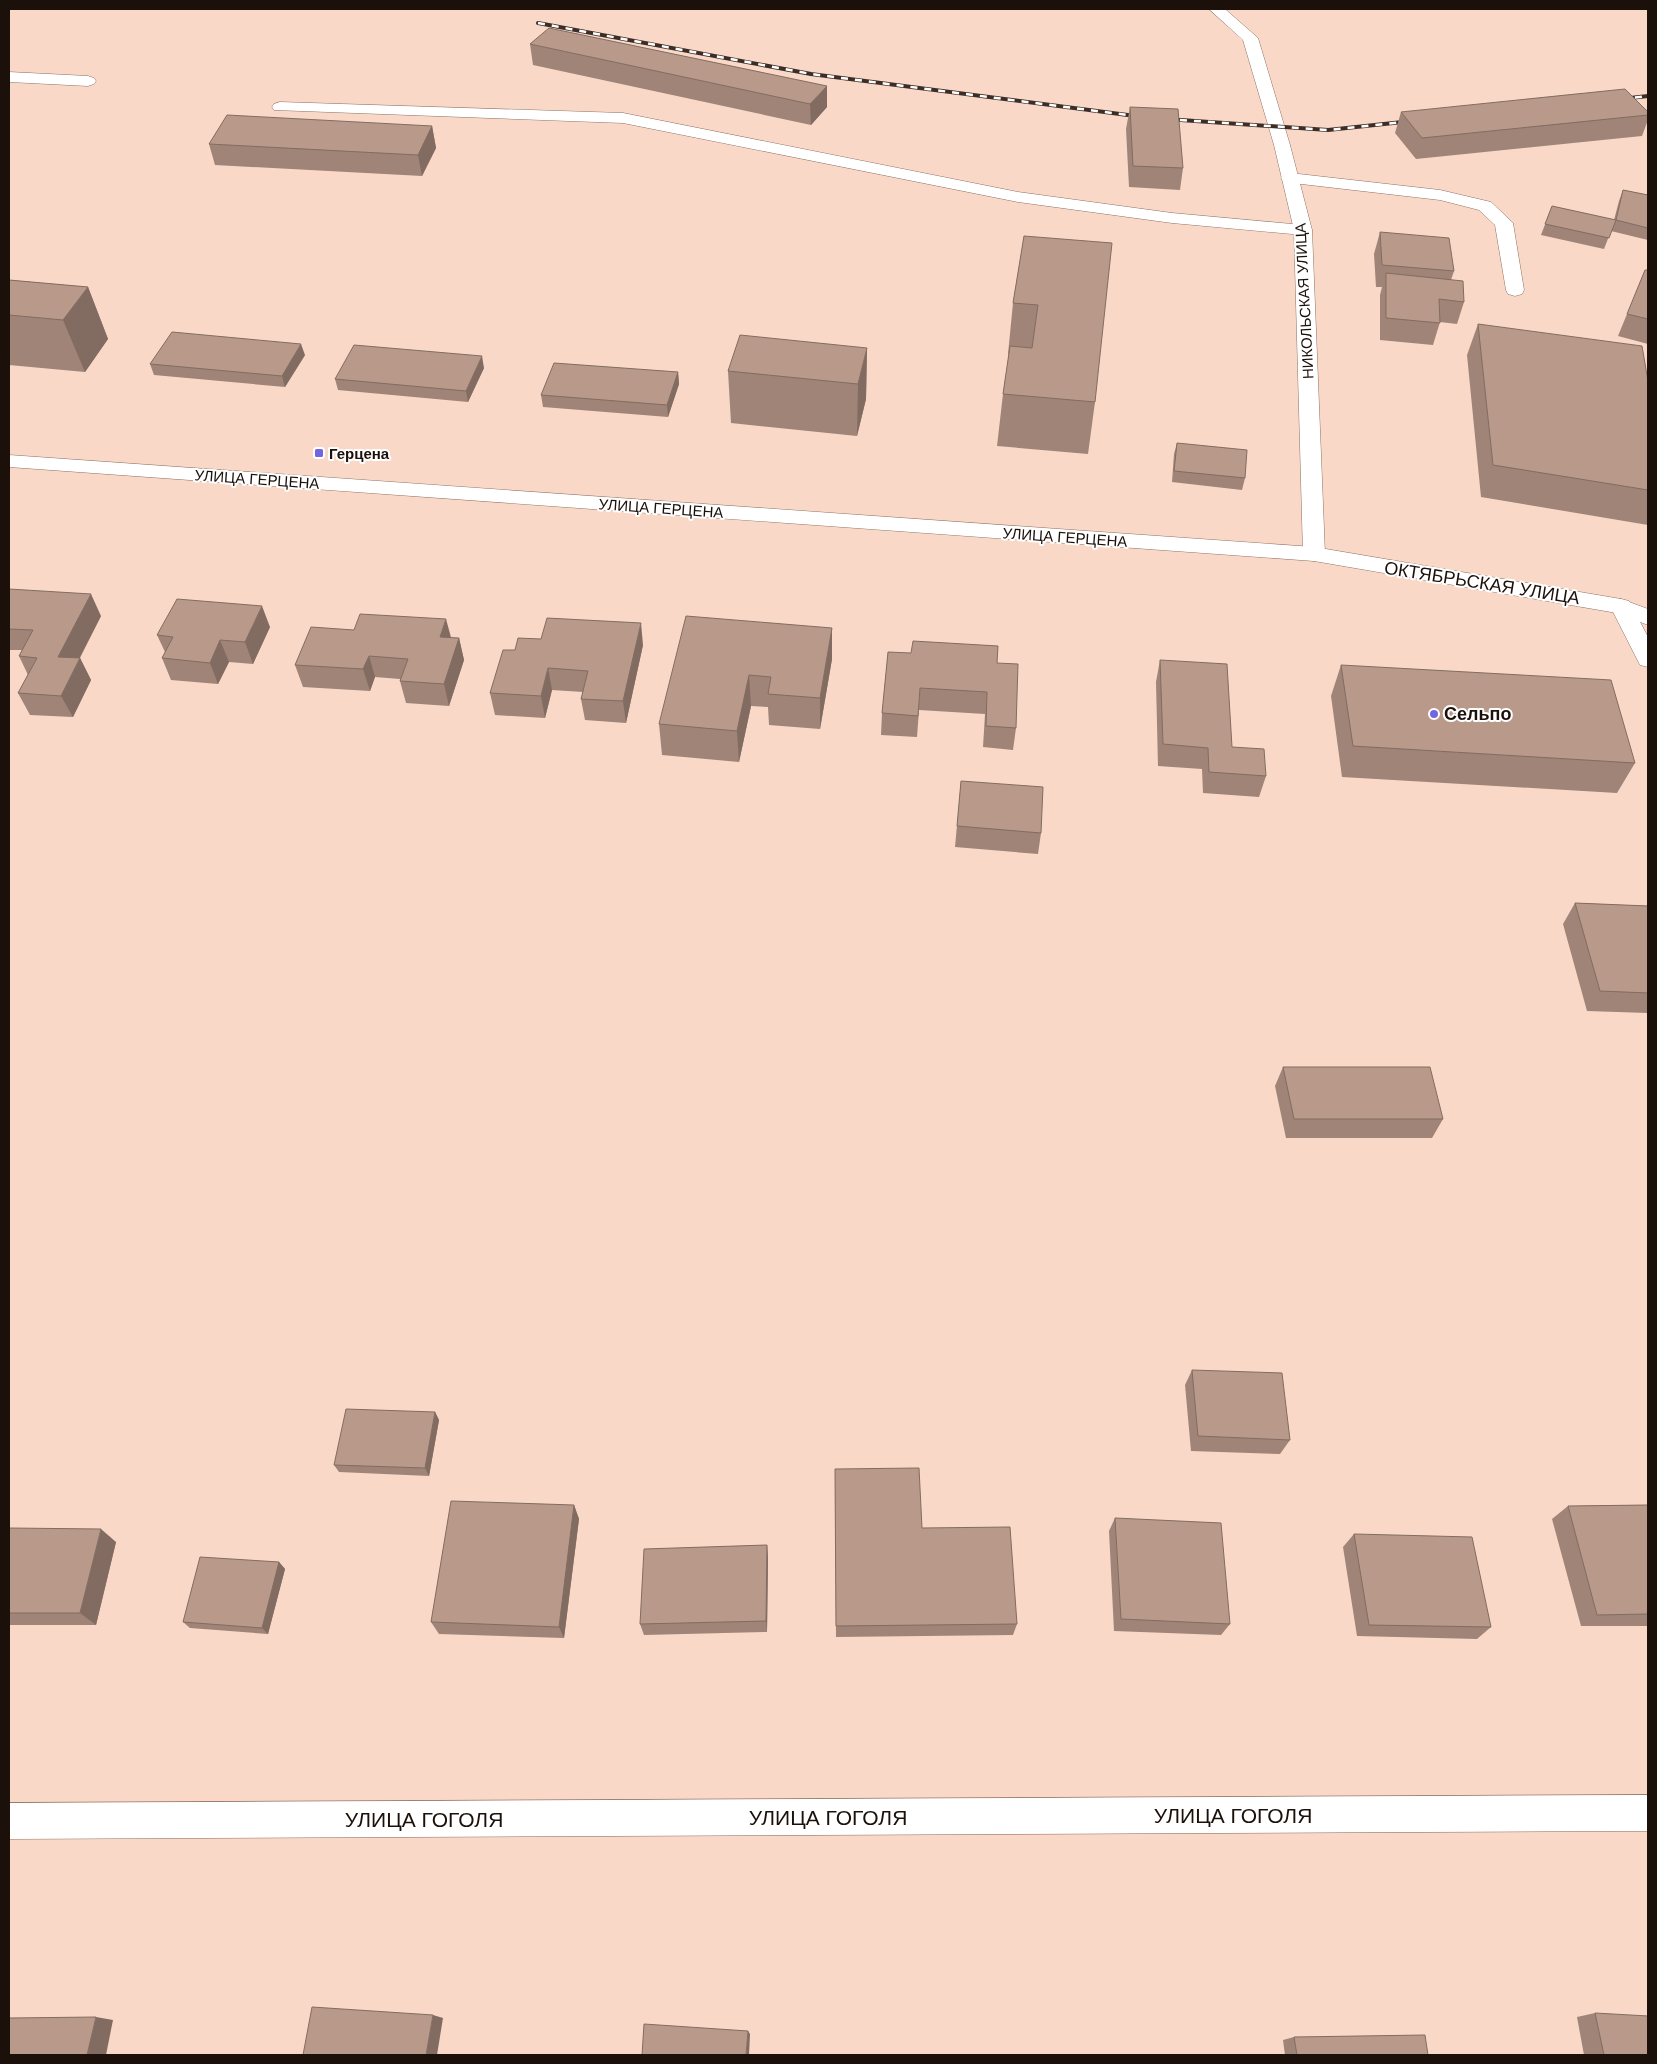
<svg xmlns="http://www.w3.org/2000/svg" width="1657" height="2064" font-family="Arial,sans-serif">
  <style>
    .lines { fill: none; stroke-linecap: round; stroke-linejoin: round }
    .lane-casing { stroke: #8f7263; stroke-width: 1 }
    .street-casing { stroke: #8f7263; stroke-width: 1 }
    .secondary-casing { stroke: #8f7263; stroke-width: 1 }
    .lane { fill: #fff; fill-rule: evenodd }
    .street { fill: #fff; fill-rule: evenodd }
    .secondary { fill: #fff; fill-rule: evenodd }
    .rail-casing { stroke: #3c2e26; stroke-width: 4 }
    .rail { stroke: #fff; stroke-width: 2.5; stroke-dasharray: 7; stroke-linecap: butt }
    .wall { fill: #9f8477 }
    .shaded-wall { fill: #826c61 }
    .building { fill: #b99a8a; stroke: #826c61 }
    .poi-dot { fill: #7365df; stroke: #fff; stroke-width: 2 }
    .labels { text-anchor: middle; dominant-baseline: central; stroke-width: 4; stroke-linejoin: round; paint-order: stroke }
    .far-street-label { font-size: 15px; fill: #1b100a; stroke: #fff }
    .far-poi-label { font-size: 15px; font-weight: bold; fill: #1b100a; stroke: #fff; text-anchor: start }
    .street-label { font-size: 18px; fill: #1b100a; stroke: #fff }
    .poi-label { font-size: 18px; font-weight: bold; fill: #1b100a; stroke: #fff; text-anchor: start }
    .near-street-label { font-size: 21px; fill: #1b100a; stroke: #fff }
  </style>
  <rect width="100%" height="100%" fill="#f9d8c8"/>
  <g class="lines">
    <defs>
      <path id="lane" d="M280,102L623,113L1018,192L1172,213L1303,225L1309,226L1312,230L1309,234L1303,235L1172,223L1018,202L623,123L274,110L272,107L274,104Z
        M1290,173L1440,190L1491,202L1513,223L1524,290L1522,294L1515,296L1508,294L1506,290L1495,225L1479,210L1440,200L1284,182L1281,178L1284,174Z"/>
      <path id="street" d="M1209,9H1225L1258,38L1290,145L1312,230L1325,554L1322,559L1314,561L1306,559L1303,554L1294,230L1274,145L1243,40Z
        M9,72L88,76L94,78L96,81L94,84L88,86L9,82Z
        M1621,599L1629,601L1648,637V667L1640,665L1610,606L1613,601Z
        M1648,1795V1831L9,1839V1803Z"/>
      <path id="secondary" d="M9,455L1314,547L1621,599L1648,609V625L1617,613L1314,561L9,467Z"/>
    </defs>
    <use href="#lane" class="lane-casing"/>
    <use href="#street" class="street-casing"/>
    <use href="#secondary" class="secondary-casing"/>
    <use href="#lane" class="lane"/>
    <use href="#street" class="street"/>
    <use href="#secondary" class="secondary"/>
    <defs>
      <path id="rail" d="M538,23L811,74L1143,117
        M1621,99L1648,96
        M1166,119L1328,130L1412,121"/>
    </defs>
    <use href="#rail" class="rail-casing"/>
    <use href="#rail" class="rail"/>
  </g>
  <path class="wall" d="M530,44L827,107L811,125L533,65Z
    M1130,107L1183,168L1180,190L1129,187L1126,129Z
    M1401,112H1648V120L1642,136L1416,159L1395,133Z
    M432,126L436,148L422,176L215,165L209,144Z
    M1623,190L1648,195V240L1611,231L1604,249L1541,235L1552,206L1614,220L1619,201Z
    M1380,232L1454,271L1451,280L1464,302L1457,324L1440,322L1433,345L1380,340V295L1382,287H1376L1374,254Z
    M1024,236L1095,402L1088,454L997,446L1003,394L1009,354H1008L1013,303Z
    M1645,270H1648V344L1618,336Z
    M9,280L88,287L108,339L85,372L9,365Z
    M1478,324L1648,381V525L1481,497L1467,355Z
    M867,348L866,399L857,436L731,423L728,371Z
    M305,355L285,387L154,375L150,364Z
    M484,368L468,402L338,390L335,379Z
    M678,372L679,384L668,417L543,407L541,395Z
    M1177,443L1245,478L1242,490L1172,482L1174,454Z
    M9,589L101,616L80,658L91,680L73,717L30,715L18,693L28,675L19,656L22,650H9Z
    M270,627L253,664L229,662L218,684L171,680L162,658L165,652L157,635Z
    M832,628V659L820,729L769,725L768,707L751,706L739,762L662,755L659,724Z
    M451,638H459L464,660L449,706L406,703L400,681V679L375,677L370,691L303,687L295,665Z
    M643,645L626,723L585,720L581,699L583,692L552,690L545,718L495,715L490,693L515,650Z
    M888,652L997,663L1016,728L1013,750L983,747L985,714L919,710L917,737L881,735L882,713Z
    M1160,660L1232,747L1266,776L1259,797L1203,793L1202,769L1158,766L1156,682Z
    M1341,665L1635,763L1617,793L1342,777L1331,696Z
    M961,781L1041,833L1038,854L955,847Z
    M1575,903L1648,906V1013L1587,1011L1563,924Z
    M1283,1067L1443,1119L1432,1138H1286L1275,1086Z
    M1192,1370L1290,1440L1280,1454L1191,1451L1185,1385Z
    M435,1412L439,1420L429,1476L339,1472L334,1465Z
    M835,1469L1017,1624L1013,1635L836,1637Z
    M574,1505L579,1519L564,1638L439,1634L431,1622Z
    M1648,1505V1626H1581L1552,1519L1568,1506Z
    M1115,1518L1230,1624L1221,1635L1114,1631L1109,1531Z
    M9,1528L116,1542L96,1625H9Z
    M1354,1534L1491,1627L1477,1639L1357,1636L1343,1547Z
    M767,1545L768,1558L767,1632L644,1635L640,1624Z
    M279,1562L285,1569L268,1634L190,1628L183,1622Z
    M1595,2013L1648,2055H1584L1577,2017Z
    M1294,2037L1428,2055H1285L1283,2040Z"/>
  <path class="shaded-wall" d="M827,86V107L811,125L810,104Z
    M432,126L436,148L422,176L418,155Z
    M88,287L108,339L85,372L63,320Z
    M301,344L305,355L285,387L282,376Z
    M867,348L866,399L857,436L858,384Z
    M482,356L484,368L468,402L466,391Z
    M678,372L679,384L668,417L667,405Z
    M91,594L101,616L69,678L58,657Z
    M262,606L270,627L253,664L245,642Z
    M446,619L452,641L440,637Z
    M641,623L643,645L626,723L623,701Z
    M832,628V659L820,729V698Z
    M459,638L464,660L449,706L444,684Z
    M220,640L229,662L218,684L210,663Z
    M369,656L375,677L370,691L363,669Z
    M80,658L91,680L73,717L61,696Z
    M548,668L552,690L545,718L541,696Z
    M749,675L751,706L739,762L737,731Z
    M435,1412L439,1420L429,1476L425,1468Z
    M574,1505L579,1519L564,1638L559,1627Z
    M101,1529L116,1542L96,1625L80,1613Z
    M767,1545L768,1558L767,1632L766,1621Z
    M279,1562L285,1569L268,1634L262,1628Z
    M433,2015L443,2018L437,2055H426Z
    M96,2017L113,2020L106,2055H87Z
    M748,2031L750,2034L749,2055H746Z"/>
  <path class="building" d="M549,28L827,86L810,104L530,44Z
    M1625,89L1648,112V115L1422,138L1401,112Z
    M1130,107L1178,109L1183,168L1133,166Z
    M227,115L432,126L418,155L209,144Z
    M1623,190L1648,195V228L1616,220Z
    M1552,206L1616,220L1609,238L1545,224Z
    M1380,232L1449,238L1454,271L1382,265Z
    M1024,236L1112,243L1095,402L1003,394L1010,346L1032,348L1038,305L1013,303Z
    M1645,270H1648V319L1627,314Z
    M1386,273L1463,281L1464,302L1439,299L1440,323L1386,318Z
    M9,280L88,287L63,320L9,315Z
    M1478,324L1642,346L1648,381V490L1493,465Z
    M172,332L301,344L282,376L150,364Z
    M740,335L867,348L858,384L728,371Z
    M354,345L482,356L466,391L335,379Z
    M554,363L678,372L667,405L541,395Z
    M1177,443L1247,450L1245,478L1174,471Z
    M9,589L91,594L58,657L80,658L61,696L18,693L37,658L19,656L33,630L9,629Z
    M177,599L262,606L245,642L220,640L210,663L162,658L173,637L157,635Z
    M360,614L446,619L440,637L459,638L444,684L400,681L408,659L369,656L363,669L295,665L311,627L354,630Z
    M686,616L832,628L820,698L768,694L771,677L749,675L737,731L659,724Z
    M547,618L641,623L623,701L581,699L588,671L548,668L541,696L490,693L503,650H515L518,638L541,639Z
    M913,641L998,646L997,663L1018,664L1016,728L986,726L987,692L920,688L918,716L882,713L888,652L911,653Z
    M1160,660L1227,664L1232,747L1264,749L1266,776L1209,772L1208,748L1163,744Z
    M1341,665L1611,680L1635,763L1353,746Z
    M961,781L1043,787L1041,833L957,826Z
    M1575,903L1648,906V993L1600,991Z
    M1283,1067H1430L1443,1119H1294Z
    M1192,1370L1282,1373L1290,1440L1198,1436Z
    M346,1409L435,1412L425,1468L334,1465Z
    M919,1468L922,1528L1010,1527L1017,1624L836,1626L835,1469Z
    M451,1501L574,1505L559,1627L431,1622Z
    M1648,1505V1614L1597,1615L1568,1506Z
    M1115,1518L1221,1523L1230,1624L1121,1619Z
    M9,1528L101,1529L80,1613H9Z
    M1354,1534L1472,1537L1491,1627L1369,1625Z
    M767,1545L766,1621L640,1624L644,1549Z
    M200,1557L279,1562L262,1628L183,1622Z
    M312,2007L433,2015L426,2055H303Z
    M1595,2013L1648,2016V2055H1604Z
    M96,2017L87,2055H9V2018Z
    M644,2024L748,2031L746,2055H642Z
    M1425,2035L1428,2055H1297L1294,2037Z"/>
  <g class="poi-dot">
    <rect x="314" y="448" width="10" height="10" rx="2.5"/>
    <circle cx="1434" cy="714" r="5"/>
  </g>
  <g class="labels">
    <g class="far-street-label">
      <text transform="translate(1304 301) rotate(-93)">НИКОЛЬСКАЯ УЛИЦА</text>
      <text transform="translate(257 479) rotate(4)">УЛИЦА ГЕРЦЕНА</text>
      <text transform="translate(661 508) rotate(4)">УЛИЦА ГЕРЦЕНА</text>
      <text transform="translate(1065 537) rotate(4)">УЛИЦА ГЕРЦЕНА</text>
    </g>
    <g class="far-poi-label">
      <text x="329" y="453">Герцена</text>
    </g>
    <g class="street-label">
      <text transform="translate(1482 583) rotate(9)">ОКТЯБРЬСКАЯ УЛИЦА</text>
    </g>
    <g class="poi-label">
      <text x="1444" y="714">Сельпо</text>
    </g>
    <g class="near-street-label">
      <text x="1233" y="1815">УЛИЦА ГОГОЛЯ</text>
      <text x="828" y="1817">УЛИЦА ГОГОЛЯ</text>
      <text x="424" y="1819">УЛИЦА ГОГОЛЯ</text>
    </g>
  </g>
  <rect width="1657" height="2064" fill="none" stroke="#1b100a" stroke-width="20"/>
</svg>
